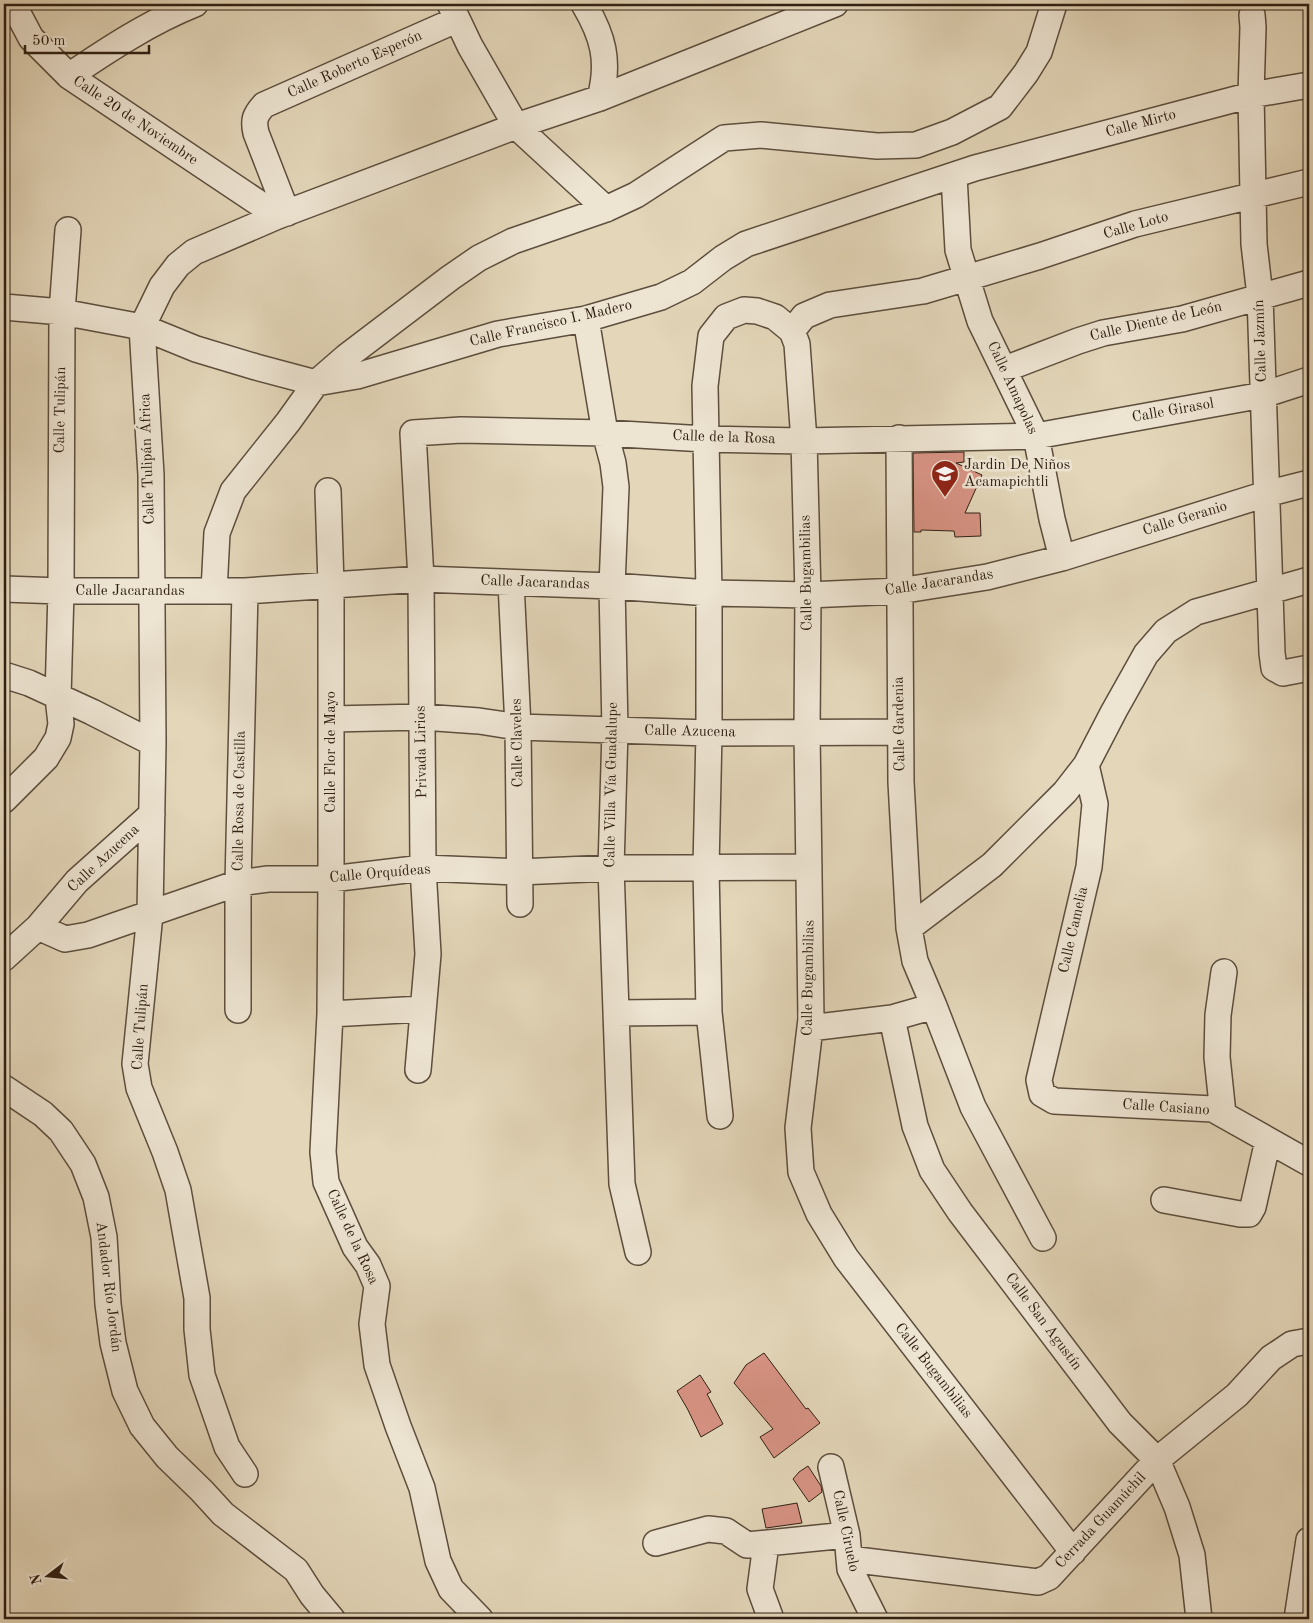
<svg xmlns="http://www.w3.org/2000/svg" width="1313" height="1623" font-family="'Old Standard TT',serif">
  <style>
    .building { fill: #d79283; stroke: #302014 }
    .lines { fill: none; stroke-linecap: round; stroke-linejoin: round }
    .minor-casing { stroke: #5d4e3d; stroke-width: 28 }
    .minor { stroke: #ede4d2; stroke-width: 25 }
    .labels { text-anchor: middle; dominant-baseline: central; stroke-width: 5; stroke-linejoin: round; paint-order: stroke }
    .street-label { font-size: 15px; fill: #302014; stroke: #ede4d2 }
    .poi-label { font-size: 15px; fill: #302014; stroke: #ede4d2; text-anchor: start }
  </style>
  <rect width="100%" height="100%" fill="#e3d6b9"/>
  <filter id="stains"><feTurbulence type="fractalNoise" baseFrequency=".004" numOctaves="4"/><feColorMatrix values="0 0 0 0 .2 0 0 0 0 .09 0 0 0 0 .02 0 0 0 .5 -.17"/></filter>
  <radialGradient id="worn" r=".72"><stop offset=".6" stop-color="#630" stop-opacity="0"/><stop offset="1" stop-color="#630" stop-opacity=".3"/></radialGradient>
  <path class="building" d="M964,452V462L956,463L982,475L965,513H980L981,536L955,537L954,531L921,530V532H914L913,453Z
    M764,1353L806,1409L808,1408L820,1423L774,1458L760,1437L773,1429L734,1383L746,1365Z
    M700,1375L711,1392L707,1394L723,1424L701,1437L688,1410L677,1391Z
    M808,1466L821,1486L822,1492L809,1502L793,1479L799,1472Z
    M797,1503L802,1523L766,1528L762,1509Z"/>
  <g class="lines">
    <defs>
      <path id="minor" d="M13,4L31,38L69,76L278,216
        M450,4L470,46L516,126L606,209
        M584,4C603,36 610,61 600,98
        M1252,15L1253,27L1251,95L1254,244L1260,296L1272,653L1274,668L1283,673L1309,668
        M69,76C109,49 150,22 195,4
        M954,176L958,250L980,321L1036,436L1052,519L1062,558
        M287,213L256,133C253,120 255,115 264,105L456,20
        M4,307L62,312L142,327L196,349L256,367L316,383L357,376L498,334L586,319L661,297L692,282L723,258L746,244L975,168L1251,95L1309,85
        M586,319L605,433L613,463L616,487L612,586L615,730L611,868L622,1184L638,1252
        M792,331L804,316L830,305L923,291L1040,256L1135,224L1309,182
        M1005,369L1078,341L1103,333L1182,319L1309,283
        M899,438L901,782L909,928L915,961L934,1006L973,1107L1043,1238
        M328,491L331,585V879L330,1014L323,1152L326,1182L355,1247L368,1265L377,1286L372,1324L377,1365L398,1426L422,1488L438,1561L451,1589L480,1619
        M511,583L518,727L520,904
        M4,589L61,591H245L421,579L612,586L709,593L808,595L899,591L987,577L1062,558L1266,494L1309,483
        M214,591L217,533L233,491L288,422L316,383L346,357L450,278L479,258L513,241L606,209L636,195L724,138L761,135L877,146L916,145L952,132L1000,107L1026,73L1039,52L1054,4
        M4,675L29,683L92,712L153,743
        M331,719L422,717L479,721L518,727L709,733L900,732
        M1086,765L1095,804L1089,867L1039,1080L1042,1094L1054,1101L1213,1109L1309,1163
        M4,800L46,758L58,738L61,724L58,697L61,591L62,312L68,230
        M38,927L77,881L152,814
        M909,928L992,865L1065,792L1086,765L1114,711L1146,654L1166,631L1196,612L1309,580
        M4,958L38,927L65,939L88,935L238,883L268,879H331L423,868L519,872L611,868L809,867
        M238,1010V883L245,591
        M616,1013L709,1012
        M330,1014L422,1009
        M892,1018L915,1126L932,1170L960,1212L1120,1423L1157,1460L1177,1507L1192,1555L1199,1619
        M810,1028L892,1018L934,1006
        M418,1070L428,954L423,868L421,579L413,433L461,430L605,433L705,439L804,441L1036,436L1263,395L1309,380
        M4,1088L43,1114L61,1131L83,1164L96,1197L104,1237L108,1304L113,1343L125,1391L142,1426L167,1457L202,1491L223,1514L296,1570L312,1595L332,1619
        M1223,1114L1217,1057L1218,1015L1224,972
        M720,1116L709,1012L706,868L709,733V593L705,386L711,336L726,317L744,310L757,311L775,317L792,331L797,344L804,441L808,595L807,732L811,1019L798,1128L801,1172L819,1214L846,1258L1073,1552
        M1164,1200L1240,1214H1249L1253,1207L1268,1140
        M831,1467L847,1535L850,1569L875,1619
        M245,1474L227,1447L202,1375L197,1329V1298L178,1190L165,1152L139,1088L135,1064L150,914L153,743L151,475L142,327L162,286L178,265L194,252L278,216L516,126L600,98L835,4
        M656,1543L708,1529L726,1531L747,1545L847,1535
        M766,1544L760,1589L771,1619
        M849,1559L1038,1582L1049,1577L1157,1460L1237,1395L1271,1358L1292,1344L1309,1341
        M1297,1619L1309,1540"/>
    </defs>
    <use href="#minor" class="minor-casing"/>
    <use href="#minor" class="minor"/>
  </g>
  <defs>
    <symbol id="school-pin" viewBox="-11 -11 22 30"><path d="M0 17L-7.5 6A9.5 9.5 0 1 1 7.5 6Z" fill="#8f2418" stroke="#ede4d2"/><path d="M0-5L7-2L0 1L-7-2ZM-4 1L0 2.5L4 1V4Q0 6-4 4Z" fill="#fff"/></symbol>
  </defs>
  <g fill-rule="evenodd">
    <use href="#school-pin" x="929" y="458" width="32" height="43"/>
  </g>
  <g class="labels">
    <g class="street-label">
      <text transform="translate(355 65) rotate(-24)">Calle Roberto Esperón</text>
      <text transform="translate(135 121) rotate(34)">Calle 20 de Noviembre</text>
      <text transform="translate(1141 124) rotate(-15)">Calle Mirto</text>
      <text transform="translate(1136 226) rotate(-16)">Calle Loto</text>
      <text transform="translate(1156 322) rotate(-13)">Calle Diente de León</text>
      <text transform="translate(551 324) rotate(-13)">Calle Francisco I. Madero</text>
      <text transform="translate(1261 341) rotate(-92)">Calle Jazmín</text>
      <text transform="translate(1012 388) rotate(65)">Calle Amapolas</text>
      <text transform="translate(61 410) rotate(-89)">Calle Tulipán</text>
      <text transform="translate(1173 411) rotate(-10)">Calle Girasol</text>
      <text transform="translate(724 438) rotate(2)">Calle de la Rosa</text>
      <text transform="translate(148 459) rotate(-92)">Calle Tulipán África</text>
      <text transform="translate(1185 519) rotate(-17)">Calle Geranio</text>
      <text transform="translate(807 573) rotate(-91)">Calle Bugambilias</text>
      <text transform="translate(535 583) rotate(2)">Calle Jacarandas</text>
      <text transform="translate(939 583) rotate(-9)">Calle Jacarandas</text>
      <text x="130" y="591">Calle Jacarandas</text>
      <text transform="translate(900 724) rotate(-91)">Calle Gardenia</text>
      <text transform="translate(690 732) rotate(1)">Calle Azucena</text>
      <text transform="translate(518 743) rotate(-91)">Calle Claveles</text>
      <text transform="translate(331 752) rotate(-90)">Calle Flor de Mayo</text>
      <text transform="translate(422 752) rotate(-91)">Privada Lirios</text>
      <text transform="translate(612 785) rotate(-89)">Calle Villa Vía Guadalupe</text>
      <text transform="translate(240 801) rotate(-89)">Calle Rosa de Castilla</text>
      <text transform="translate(104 859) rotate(-43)">Calle Azucena</text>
      <text transform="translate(380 874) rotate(-5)">Calle Orquídeas</text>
      <text transform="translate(1074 930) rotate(-77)">Calle Camelia</text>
      <text transform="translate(809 978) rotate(-89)">Calle Bugambilias</text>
      <text transform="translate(141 1027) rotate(-86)">Calle Tulipán</text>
      <text transform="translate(1166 1108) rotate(4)">Calle Casiano</text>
      <text transform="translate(352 1237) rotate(65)">Calle de la Rosa</text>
      <text transform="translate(108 1287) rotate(83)">Andador Río Jordán</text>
      <text transform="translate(1043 1322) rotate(53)">Calle San Agustín</text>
      <text transform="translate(933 1371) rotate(52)">Calle Bugambilias</text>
      <text transform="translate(1101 1521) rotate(-47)">Cerrada Guamúchil</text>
      <text transform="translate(845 1531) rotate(78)">Calle Ciruelo</text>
    </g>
    <g class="poi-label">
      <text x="964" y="465">Jardin De Niños<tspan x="964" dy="17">Acamapichtli</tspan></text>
    </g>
  </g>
  <rect width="1313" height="1623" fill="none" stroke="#e3d6b9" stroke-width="20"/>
  <rect x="5" y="5" width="1303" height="1613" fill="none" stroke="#302014" stroke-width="2.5"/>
  <rect x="10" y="10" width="1293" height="1603" fill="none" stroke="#302014"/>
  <g transform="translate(48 1576) rotate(254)" stroke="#ede4d2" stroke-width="4" paint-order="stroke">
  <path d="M0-4L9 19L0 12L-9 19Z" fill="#302014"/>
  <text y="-8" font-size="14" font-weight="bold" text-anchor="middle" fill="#302014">N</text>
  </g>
  <path d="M25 45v8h124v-8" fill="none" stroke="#302014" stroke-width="2.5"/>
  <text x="32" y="45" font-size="15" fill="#302014" stroke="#ede4d2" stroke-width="4" paint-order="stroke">50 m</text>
  <rect width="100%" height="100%" filter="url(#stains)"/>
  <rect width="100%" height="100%" fill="url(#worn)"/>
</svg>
